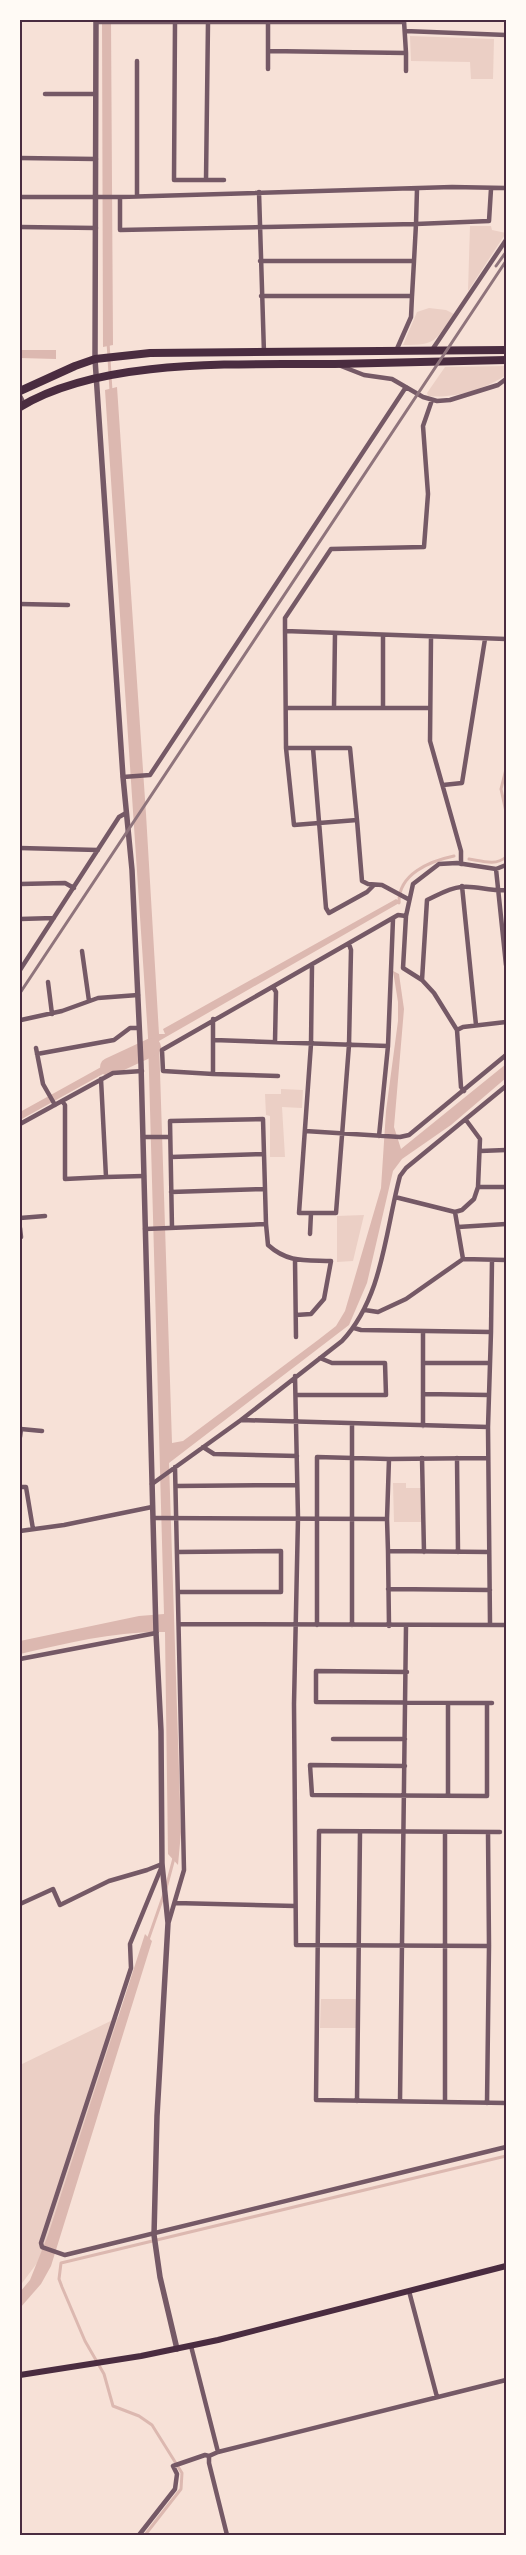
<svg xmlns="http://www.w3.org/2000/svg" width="526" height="2555" font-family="Signika,sans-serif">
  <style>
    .green { fill: #ebcfc5 }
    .water { fill: #dcb8b0 }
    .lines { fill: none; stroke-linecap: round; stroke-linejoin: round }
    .stream { stroke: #dcb8b0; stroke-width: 3 }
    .river { stroke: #dcb8b0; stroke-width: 18 }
    .minor { stroke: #755966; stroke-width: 4.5 }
    .tertiary { stroke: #755966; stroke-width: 5.5 }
    .secondary { stroke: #4a2c40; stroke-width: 6 }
    .primary { stroke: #4a2c40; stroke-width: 8 }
    .rail { stroke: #8f747c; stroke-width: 3 }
    .neatline { fill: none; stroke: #4a2c40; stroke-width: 2 }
  </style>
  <rect width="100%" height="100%" fill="#f7e1d7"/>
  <path class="green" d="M410,36L494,39L493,79H471L470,62L411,61Z
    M470,226H491L492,230L506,233L468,291Z
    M429,308L446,310L454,314C434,341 438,345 403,345L417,312Z
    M506,366V375C486,389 453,399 428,396L427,393L445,367Z
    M281,1089L303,1090L302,1108L282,1107L285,1157H270V1116L266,1115L265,1094H281Z
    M364,1215L353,1261L337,1262V1216Z
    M393,1483H406V1488H421V1522H394Z
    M321,1999H356V2028H320Z
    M123,2015L48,2238L37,2263L20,2286V2065Z"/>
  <path class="water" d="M102,20H111L113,345L103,347Z
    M20,350H56V359L20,358Z
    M117,387L146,814L159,1034H165L163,1029L396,899L401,902L159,1041L172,1443L183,1441L318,1340L336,1326L345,1311L381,1188L386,1111L398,1021V1002L393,971L399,974L404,1009L394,1127L401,1149L506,1064V1078L451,1125L402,1159L393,1171L367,1283L349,1325L169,1463L181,1832L178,1865L168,1854L165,1632C116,1631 67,1643 20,1654V1641L139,1616L164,1614L148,1037L105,390Z
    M130,1051V1059L20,1120V1112Z
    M145,1934L152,1941L51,2266L41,2284L20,2308V2292L30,2280L48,2235Z"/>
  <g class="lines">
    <path class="stream" d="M108,342L111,391
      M506,769L501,789L506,812
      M469,859C482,861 496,866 506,857
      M399,903C398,874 430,861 454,856
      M166,1888L174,1858
      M148,1940L164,1894
      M145,2535L181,2489L182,2473L152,2425L139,2416L113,2406L104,2374L85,2341L62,2287L59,2279L61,2263L506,2156"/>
    <path class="river" d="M109,1067L152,1047"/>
    <path class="minor" d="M268,20V51L406,53L404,21
      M96,22H404
      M175,22L174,180H224
      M405,31L506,35
      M406,53V71
      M268,69V51
      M45,94H95
      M20,158L96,159
      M206,180L208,22
      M259,192L264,353
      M137,195V61
      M20,197H120L452,187L506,188
      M120,197V230L416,224L417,189
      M20,227L96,228
      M260,261H414L412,296
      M414,261L416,224L489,221L491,189
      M261,296H412L411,317L396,351
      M432,350L506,240
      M341,366L364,375L392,379L423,397L437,401L450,400L498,385L506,379
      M432,400L423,426L428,494L424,547L331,549L285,618V631L506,639
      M20,604L68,605
      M285,631L286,748L294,825L357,820L362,881L368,884L382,885L408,899
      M383,635V708
      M431,637L430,741L461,851V864
      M286,708H430
      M334,708L335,633
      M286,748H350L357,820
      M313,748L326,908L329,913L367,892L374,885
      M123,777L150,775L406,387
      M443,785L462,783L485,639
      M20,848L98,850
      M496,869L506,965
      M20,884L65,883L74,888
      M462,886L476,1025
      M20,919L54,918
      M82,951L89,1001
      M312,965L311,1044L299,1213H336L349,1045L351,950L349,944
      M20,970L119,817L126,813
      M422,980L427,900C438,895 449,888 461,887C476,885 491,892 506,890
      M48,982L52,1014
      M273,987L276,992L275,1042
      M213,1019V1074L163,1071L162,1050L398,915L406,916
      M21,1020L62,1011L98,998L138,995
      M457,1030L463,1027L506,1022
      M214,1040L388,1046
      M36,1048L43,1084L55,1105
      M37,1054L114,1040L130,1028H139
      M213,1074L278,1076
      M464,1091L461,1087L457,1030L434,993L422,980L403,968L406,916L413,884L439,864L457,863L496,869L506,865
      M62,1101L65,1105V1179L106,1177L101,1079
      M20,1124L113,1073L142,1071
      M305,1131L400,1137L409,1135L506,1055
      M379,1136L388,1046L393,919
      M143,1137H170
      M480,1151L506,1150
      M171,1157L264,1154
      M106,1177L144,1176
      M478,1187H506
      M171,1192L265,1189
      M395,1197L455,1212L462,1210L474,1199L478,1187L480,1139L466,1120
      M20,1218L45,1216
      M266,1224L268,1245C288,1263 305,1260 331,1261L324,1299L311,1314L296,1315
      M458,1227L506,1224
      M20,1228L21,1237
      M145,1229L266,1224L263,1119L170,1121L172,1228
      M310,1234L311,1213
      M463,1259L506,1260
      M295,1260L296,1337
      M365,1310L378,1312L406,1299L463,1259L455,1212
      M354,1328L361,1330L491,1332L492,1260
      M423,1331V1426
      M423,1363H490
      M295,1376L298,1518L294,1704L296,1945L489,1946L487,2103
      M423,1394L489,1395
      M296,1395H386L385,1363H332L320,1358
      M241,1420L488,1427
      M352,1424V1625
      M20,1437L21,1429L42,1431
      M203,1447L214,1454L297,1456
      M422,1458L424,1552
      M457,1458L458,1552
      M389,1459L488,1458
      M152,1484L241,1420L342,1341C383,1297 385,1232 400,1176L406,1168L506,1086
      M176,1486L297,1485
      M20,1487H26L33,1529
      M153,1518L387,1519L388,1551L489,1552
      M20,1531L64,1525L152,1507
      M388,1551L389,1626
      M177,1552L281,1551V1592H179
      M388,1589L490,1590
      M490,1623L488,1427L491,1332
      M180,1624L506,1625
      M317,1625V1457L389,1459L387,1519
      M20,1659L156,1633
      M407,1672L316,1671V1702L492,1703
      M448,1704V1795
      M333,1739H405
      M405,1766L310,1765L312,1795L487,1796V1704
      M488,1832L489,1946
      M500,1832L319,1831L316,2100L506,2103
      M162,1866L130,1944L131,1968L41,2243L42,2247L65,2255L506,2147
      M175,1903L295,1906
      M20,1904L53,1889L60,1905L109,1881L147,1870L162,1864
      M169,1921L184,1870L175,1467
      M357,2101L360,1832
      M400,2101L406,1626
      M445,2102V1832
      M409,2291L437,2397
      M191,2346L218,2452L506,2380
      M218,2452L209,2456V2463L227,2535
      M139,2535L175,2489L177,2474L173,2466L205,2455L209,2456"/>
    <path class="tertiary" d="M96,20L95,359L123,777L132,870L141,1064L156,1633L161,1731L162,1864L168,1923L157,2116L154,2235L160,2277L177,2349
      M20,397L24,405"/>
    <path class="secondary" d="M20,2375L141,2356L218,2340L506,2266"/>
    <path class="primary" d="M20,391L75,366L95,359L150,353L506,350
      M20,407C102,357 241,365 335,364C392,363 449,361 506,360"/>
    <path class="rail" d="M496,266L506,252
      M20,993L506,261"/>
  </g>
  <rect width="526" height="2555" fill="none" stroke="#fffaf5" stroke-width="42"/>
  <rect x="21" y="21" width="484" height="2513" class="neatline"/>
</svg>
